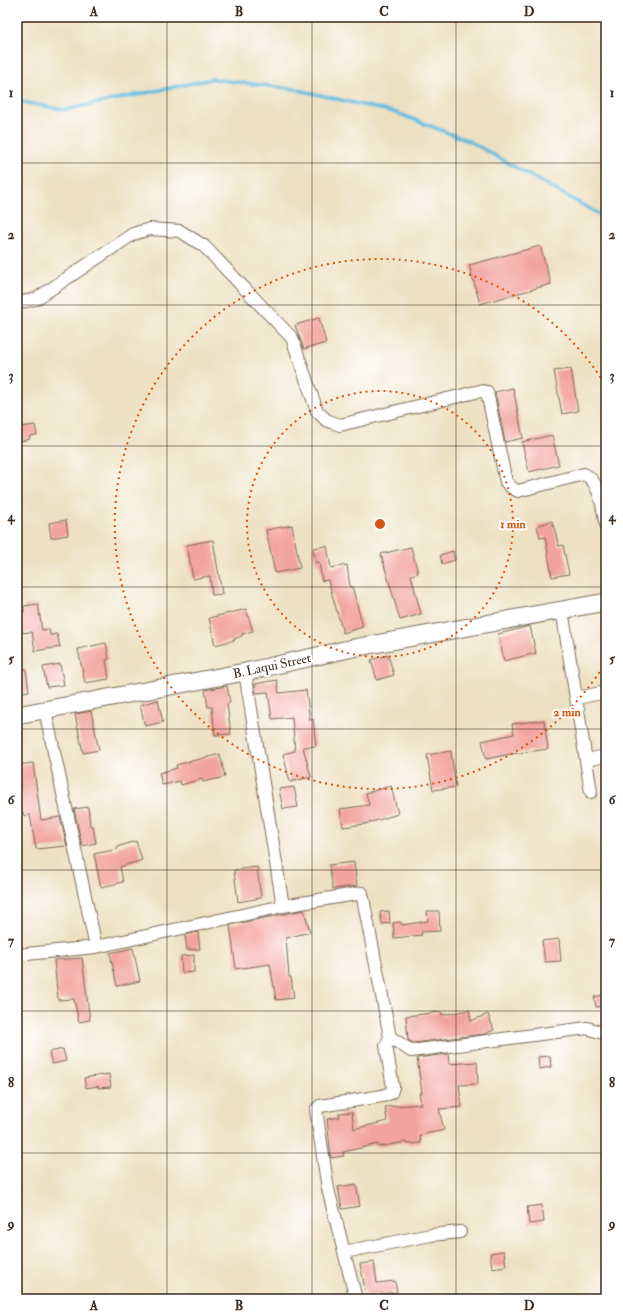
<svg xmlns="http://www.w3.org/2000/svg" width="623" height="1316" font-family="'IM FELL Double Pica',serif">
  <style>
    .lines { fill: none; stroke-linecap: round; stroke-linejoin: round }
    .stream { stroke: #62bcdf; stroke-width: 3.5 }
    .building { fill: #f3a39e }
    .street-casing { stroke: #7a6a57; stroke-width: 14 }
    .secondary-casing { stroke: #7a6a57; stroke-width: 19 }
    .street { stroke: #fff; stroke-width: 12 }
    .secondary { stroke: #fff; stroke-width: 17 }
    .grid { fill: none; stroke: #3b2a1e; stroke-width: 1; stroke-opacity: 0.55 }
    .ring { fill: none; stroke: #d7540e; stroke-width: 2; stroke-dasharray: 2 4 }
    .labels { text-anchor: middle; dominant-baseline: central; stroke-width: 4; stroke-linejoin: round; paint-order: stroke }
    .street-label { font-size: 13px; fill: #3b2a1e; stroke: #fff }
    .centre { fill: #d7540e; stroke: #fff; stroke-width: 2 }
    .ring-label { font-size: 12px; text-anchor: middle; font-weight: bold; fill: #d7540e; stroke: #fff; stroke-width: 4; stroke-linejoin: round; paint-order: stroke }
    .neatline { fill: none; stroke: #3b2a1e; stroke-width: 1.5 }
    .grid-label { font-size: 13px; text-anchor: middle; font-weight: bold; fill: #3b2a1e }
  </style>
  <rect width="100%" height="100%" fill="#fff"/>
  <filter id="ink" filterUnits="userSpaceOnUse"><feTurbulence type="fractalNoise" baseFrequency=".025" numOctaves="2"/><feDisplacementMap in="SourceGraphic" scale="8" xChannelSelector="R" yChannelSelector="G"/><feConvolveMatrix kernelMatrix="1 2 1 2 8 2 1 2 1" color-interpolation-filters="sRGB"/></filter>
  <filter id="wash" filterUnits="userSpaceOnUse"><feTurbulence type="fractalNoise" baseFrequency=".012" numOctaves="4" result="noise"/><feDisplacementMap in="SourceGraphic" scale="16" xChannelSelector="R" yChannelSelector="G"/><feGaussianBlur stdDeviation="0.9" result="paint"/><feColorMatrix in="noise" values="0 0 0 0 0 0 0 0 0 0 0 0 0 0 0 0 0 1.4 0 .05"/><feComposite in="paint" operator="in"/></filter>
  <g filter="url(#wash)">
    <rect width="100%" height="100%" fill="#eee1c2"/>
    <g class="lines">
      <path class="stream" d="M17,101L65,110L212,79L294,89L397,113L469,141L606,218"/>
    </g>
    <g id="blocks">
      <path class="building" d="M540,246L551,284L480,304L469,265Z
        M319,318L326,343L304,349L295,325Z
        M571,369L578,411L562,414L554,371Z
        M513,388L523,438L505,442L495,392Z
        M35,425L37,435L29,436L30,439L21,441L19,427Z
        M552,435L559,465L529,472L522,442Z
        M66,520L68,535L51,538L49,523Z
        M552,521L559,546L563,545L569,574L552,577L545,537L540,538L537,526Z
        M292,525L300,568L275,573L266,530Z
        M213,540L222,594L212,595L210,576L193,579L187,545Z
        M327,546L331,568L347,565L350,587L352,586L363,627L343,633L328,580L322,581L319,562L316,563L313,548Z
        M411,547L418,573L411,575L421,614L400,620L381,554Z
        M453,551L455,560L442,564L440,555Z
        M38,604L42,630L49,629L50,635L57,634L60,647L35,651L32,632L17,633V612H24V606Z
        M246,609L253,631L242,634V636L234,639L235,640L215,645L209,618Z
        M530,626L536,653L504,661L498,634Z
        M106,643L109,659L106,660L109,679L85,683L78,649Z
        M388,655L394,675L377,680L371,660Z
        M60,664L64,685L47,687L43,667Z
        M26,669L29,691L17,693V670Z
        M277,680L279,693L306,690L310,720L313,719L316,746L303,747L311,777L290,782L283,754L295,751L292,717L272,719L268,692L256,693L255,684Z
        M227,686L230,703L227,704L231,734L215,735L212,707H208L205,690Z
        M158,700L163,722L145,726L140,705Z
        M91,711L99,750L83,753L75,714Z
        M544,720L548,749L511,754L486,759L482,741L514,734L512,724Z
        M451,751L456,787L433,790L427,755Z
        M220,754L225,777L203,782L202,779L181,785L180,781L162,785L159,773L177,768L176,765Z
        M33,763L41,820L60,817L67,846L36,849L30,815L24,816L23,812L17,813V786L20,785L17,765Z
        M391,786L398,814L365,824L343,827L340,809L369,805L366,793Z
        M294,787L298,807L283,809L279,789Z
        M88,807L90,826H93L96,843L82,846L74,809Z
        M136,841L142,860L120,867L123,882L101,887L94,854L118,849L117,847Z
        M354,862L357,886L333,889L329,865Z
        M257,867L261,898L238,902L234,870Z
        M304,910L310,932L286,938L289,977H291L294,998L276,1000L270,964L236,969L230,925Z
        M389,911L390,923L382,924L380,912Z
        M427,911H439L440,931L421,932L422,935L394,938L393,923L401,922L402,925L428,921Z
        M198,932L200,949L187,950L185,935Z
        M559,939L561,961L545,962L542,941Z
        M133,948L140,981L117,986L110,953Z
        M194,955V972L182,973L181,956Z
        M82,958L90,1020L79,1022L74,999L58,1000L54,960Z
        M603,995L604,1006L596,1007L594,997Z
        M469,1010L471,1021L488,1014L494,1030L484,1034L413,1043L408,1040L406,1016L441,1012L442,1015Z
        M63,1049L66,1061L52,1064L49,1052Z
        M448,1054L449,1064L477,1062L478,1084L459,1085L462,1107L439,1109L444,1130L420,1135L421,1143L407,1144L406,1142L378,1147V1144L343,1152L344,1156L331,1158L327,1119L340,1117L339,1113L352,1112L354,1129L387,1121L385,1107L421,1104L419,1093H422L417,1058Z
        M550,1056L551,1067L539,1069L538,1057Z
        M109,1074L111,1087L98,1088V1086L86,1088L84,1078Z
        M356,1184L360,1206L342,1209L338,1187Z
        M542,1205L544,1222L529,1224L527,1207Z
        M504,1251L506,1266L492,1268L490,1253Z
        M374,1262L377,1283L395,1281L397,1292L381,1294L382,1295L367,1299L360,1264Z"/>
    </g>
  </g>
  <g filter="url(#ink)">
    <use href="#blocks" fill-opacity="0" stroke="#7a6a57" stroke-width="1"/>
    <g class="lines">
      <defs>
        <path id="street" d="M17,303L36,299L133,234L150,229L180,231L204,246L292,338L317,411L326,420L340,425L480,391L487,392L506,482L512,488L518,491L584,474C601,482 602,508 606,525
          M562,610L591,792
          M245,672L283,906
          M577,698L606,692
          M45,710L96,947
          M586,760L606,756
          M17,955L96,947L283,906L362,893L390,1037L411,1051L587,1028L606,1034
          M344,1252L431,1235L460,1232
          M356,1299L328,1189L316,1110L320,1106L382,1096L391,1093L393,1087L386,1046L390,1037"/>
        <path id="secondary" d="M17,715L245,672L353,648L606,602"/>
      </defs>
      <use href="#street" class="street-casing"/>
      <use href="#secondary" class="secondary-casing"/>
      <use href="#street" class="street"/>
      <use href="#secondary" class="secondary"/>
    </g>
  </g>
  <path class="grid" d="M167,17V1299M312,17V1299M456,17V1299M17,163H606M17,305H606M17,446H606M17,587H606M17,729H606M17,870H606M17,1011H606M17,1153H606"/>
  <g class="ring">
    <circle cx="380" cy="524" r="133"/>
    <path d="M606 662A265 265 0 1 1 606 386"/>
  </g>
  <g class="labels">
    <g class="street-label">
      <text transform="translate(272 666) rotate(-12)">B. Laqui Street</text>
    </g>
  </g>
  <circle cx="380" cy="524" r="6" class="centre"/>
  <g class="ring-label">
    <text x="513" y="528">1 min</text>
    <text x="567" y="716">2 min</text>
  </g>
  <rect width="623" height="1316" fill="none" stroke="#fff" stroke-width="44"/>
  <rect x="22" y="22" width="579" height="1272" class="neatline"/>
  <g class="grid-label">
    <text x="94" y="16">A</text>
    <text x="239" y="16">B</text>
    <text x="384" y="16">C</text>
    <text x="529" y="16">D</text>
    <text x="11" y="97">1</text>
    <text x="612" y="97">1</text>
    <text x="11" y="239">2</text>
    <text x="612" y="239">2</text>
    <text x="11" y="380">3</text>
    <text x="612" y="380">3</text>
    <text x="11" y="521">4</text>
    <text x="612" y="521">4</text>
    <text x="11" y="663">5</text>
    <text x="612" y="663">5</text>
    <text x="11" y="804">6</text>
    <text x="612" y="804">6</text>
    <text x="11" y="945">7</text>
    <text x="612" y="945">7</text>
    <text x="11" y="1087">8</text>
    <text x="612" y="1087">8</text>
    <text x="11" y="1228">9</text>
    <text x="612" y="1228">9</text>
    <text x="94" y="1310">A</text>
    <text x="239" y="1310">B</text>
    <text x="384" y="1310">C</text>
    <text x="529" y="1310">D</text>
  </g>
</svg>
